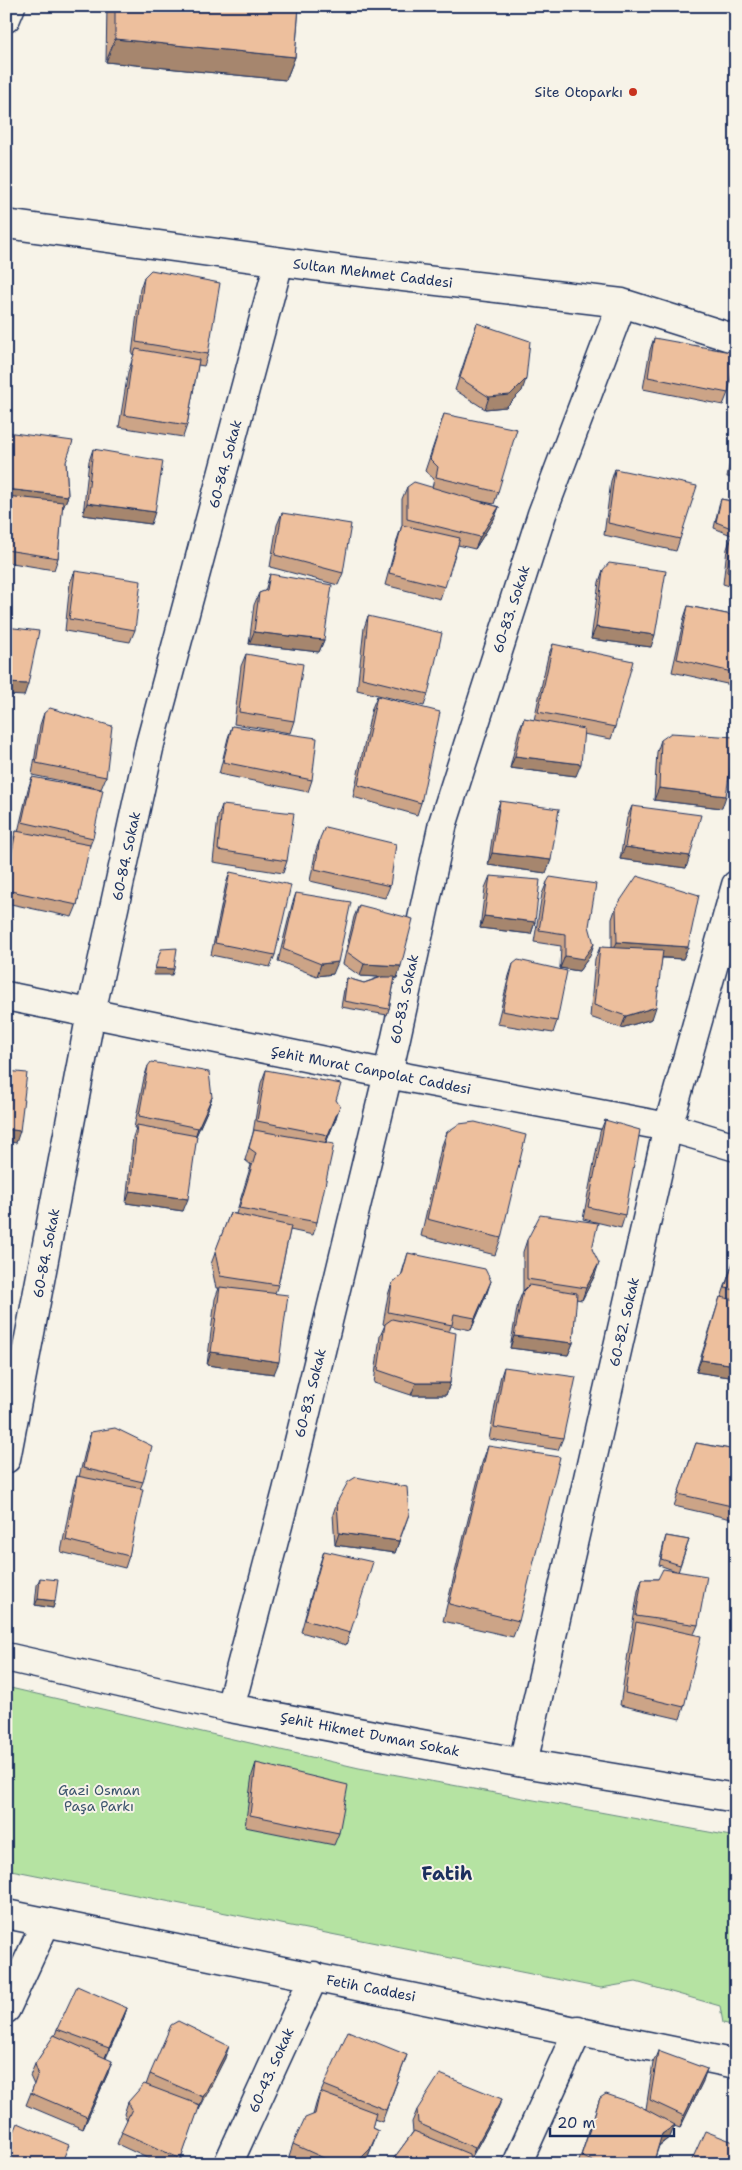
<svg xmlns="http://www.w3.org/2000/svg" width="742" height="2170" font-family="'Shantell Sans',sans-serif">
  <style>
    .green { fill: #b5e3a2; stroke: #688980 }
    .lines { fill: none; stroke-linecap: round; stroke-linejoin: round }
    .minor-casing { stroke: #1b2f5e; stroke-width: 31 }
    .minor { stroke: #f7f3e8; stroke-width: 28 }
    .wall { fill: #cca487; stroke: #1b2f5e }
    .shaded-wall { fill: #a6866e; stroke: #1b2f5e }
    .building { fill: #edbf9d; stroke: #1b2f5e }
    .poi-dot { fill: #c8321e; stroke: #f7f3e8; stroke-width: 2 }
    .labels { text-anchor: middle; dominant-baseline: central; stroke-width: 4; stroke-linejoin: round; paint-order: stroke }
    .poi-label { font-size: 14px; fill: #1b2f5e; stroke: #f7f3e8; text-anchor: end }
    .street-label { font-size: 14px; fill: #1b2f5e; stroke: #f7f3e8 }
    .park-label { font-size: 14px; fill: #3a536c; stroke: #f7f3e8 }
    .district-label { font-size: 19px; font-weight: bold; fill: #1b2f5e; stroke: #f7f3e8 }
  </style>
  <rect width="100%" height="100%" fill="#f7f3e8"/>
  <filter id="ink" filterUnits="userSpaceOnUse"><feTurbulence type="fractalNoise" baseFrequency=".02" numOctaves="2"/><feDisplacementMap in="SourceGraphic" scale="10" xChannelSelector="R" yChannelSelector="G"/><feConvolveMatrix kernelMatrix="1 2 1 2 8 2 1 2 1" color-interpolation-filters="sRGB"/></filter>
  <g filter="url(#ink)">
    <path class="green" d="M6,1687L359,1768L736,1837V2026L723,2023L720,2006L636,1982L601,1988L6,1869Z"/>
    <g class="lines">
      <defs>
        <path id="minor" d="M6,18L11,6
          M6,224L334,269L622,303L736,339
          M6,996L388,1074L668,1127L736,1147
          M6,1459L91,1013L150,744L279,262
          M6,1657L230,1708L523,1763L736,1798
          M230,1708L287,1491L388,1074L443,823L542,514L622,303
          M523,1763L668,1127L736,885
          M6,1914L736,2064
          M6,2009L46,1922
          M228,2164L314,1976
          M517,2164L578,2030"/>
      </defs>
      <use href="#minor" class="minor-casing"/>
      <use href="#minor" class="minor"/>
    </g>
    <path class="wall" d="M107,6H299L295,57L286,80L106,62Z
      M144,277L208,354L204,366L198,365L187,425L183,437L119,427L128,372L134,355L132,354L140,289Z
      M477,323L522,391L506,407L485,409L455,390Z
      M654,338L728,393L723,405L643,389L650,350Z
      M444,414L498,492L494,504L474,500L499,507L494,519L475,549L458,545L440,599L385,585L398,537L402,525V499L407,487L432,488L434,479L425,471Z
      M736,431V478L727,477Z
      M6,432L66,462L68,496L63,508H62L58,558L54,570L6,562Z
      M93,449L151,524L83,515L89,461Z
      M615,469L680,539L676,551L604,535L611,481Z
      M721,499L736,502V537L714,528L719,505Z
      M282,513L343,573L338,585L270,567L277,525Z
      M731,537L736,538V588L723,584L727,549Z
      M603,570L651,647L591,639L599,582Z
      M75,571L135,630L130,642L65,631L70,583Z
      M270,574L324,640L319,652L249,644L254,605L259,593L265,591Z
      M688,606L736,616V686L672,672L684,618Z
      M368,616L428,694L424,706L357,690L364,628Z
      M553,644L615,727L611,739L583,734L576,776L510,768L519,730L524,718L534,720L548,656Z
      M246,654L294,721L290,733L234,724L241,666Z
      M377,696L421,803L417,815L353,797L372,708Z
      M44,713L106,777L101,789L32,775L40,725Z
      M232,726L312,780L308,792L219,774L228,738Z
      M661,740L722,808L654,800L657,752Z
      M32,777L93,838L88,850L77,905L72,917L6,903V870L11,843L16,831L18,832L28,789Z
      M500,801L546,873L488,865L496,813Z
      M222,805L287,861L283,873L213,862L218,817Z
      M632,806L686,868L620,859L627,818Z
      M325,827L390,886L385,898L310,881L316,850Z
      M230,872L275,955L270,967L211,955L226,884Z
      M490,876L535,922L531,934L480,928L485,888Z
      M547,882L590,956L579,971L560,968L561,946L534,942L542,894Z
      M296,893L333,974L317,976L278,961L292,905Z
      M359,905L397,978H395L389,1009L387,1015L341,1007L345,984L347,978L364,983L380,977L360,976L343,964L354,917Z
      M616,907L688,947L683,959L662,958L652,1019L621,1028L590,1017L595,959L600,947L612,948V919Z
      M513,964L557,1021L553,1033L497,1024L509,976Z
      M148,1066L212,1097L208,1109L196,1136L183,1211L126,1203L133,1137L136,1128H134L144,1078Z
      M266,1070L336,1100V1118L326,1143L317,1222L313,1235L290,1230L278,1285L275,1293L274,1374L207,1365L215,1299L219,1288H216L211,1264L230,1213L236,1214L251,1165L245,1160L253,1133L261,1083Z
      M605,1120L625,1215L621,1228L583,1219L600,1132Z
      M447,1132L501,1238L495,1255L421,1236L441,1148Z
      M736,1220V1233L734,1232Z
      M527,1240L592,1249L595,1275L582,1300L576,1299L573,1343L568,1355L510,1348L518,1303L523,1291V1252Z
      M408,1253L487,1293L471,1330L451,1326L449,1332L450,1383L446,1395H411L374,1383L380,1336L385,1325L383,1324L388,1295L392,1283L401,1276Z
      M736,1253V1378L696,1372L716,1310L720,1297L721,1298Z
      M504,1367L563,1438L558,1450L489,1439L500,1379Z
      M91,1432L143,1482L140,1489L129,1556L125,1568L61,1552L73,1489L77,1476L79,1477L87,1444Z
      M696,1443L736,1450V1520L674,1506Z
      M488,1446L519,1621L513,1637L443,1621L482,1463Z
      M337,1502L409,1514L395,1553L335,1545L333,1514Z
      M666,1536L689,1540L678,1572L698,1625L694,1634L684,1707L680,1719L620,1705L631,1634L633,1628H632L638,1591L642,1579H658L676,1571L659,1565L664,1543Z
      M324,1551L350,1633L346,1645L301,1632L320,1563Z
      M40,1578L55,1601L53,1608L35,1605L37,1585Z
      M736,1591V1656L732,1609Z
      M256,1763L339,1833L334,1845L245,1827L252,1775Z
      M127,2008L123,2020L106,2058L108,2073L83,2129L26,2105L34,2085L30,2076L35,2064L55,2035L57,2029Z
      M658,2051L703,2081L680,2128L674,2126L670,2137L659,2146L653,2164H578L600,2098L646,2109L653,2063Z
      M407,2055L382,2122L374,2119L372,2128L378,2131L366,2161L363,2164H306L289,2156L293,2144L313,2115L316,2104L320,2092H321L324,2085Z
      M225,2058L198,2109L179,2164H160L117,2144L127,2120L124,2114L128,2102L146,2085L150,2074Z
      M417,2110L497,2111L470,2160V2164H390L413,2132L412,2122Z"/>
    <path class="shaded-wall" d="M115,39L295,57L286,80L106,62Z
      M526,379L522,391L506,407L485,409L489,397Z
      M6,489L68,496L63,508L6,502Z
      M87,503L155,512L151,524L83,515Z
      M499,507L494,519L475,549L480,537Z
      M596,627L655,635L651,647L591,639Z
      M254,632L324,640L319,652L249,644Z
      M6,683L28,684L24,696L6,695Z
      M515,756L581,764L576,776L510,768Z
      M659,788L726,796L722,808L654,800Z
      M625,847L690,856L686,868L620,859Z
      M492,853L551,860L546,873L488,865Z
      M484,916L535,922L531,934L480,928Z
      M617,942L688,947L683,959L612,954Z
      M594,944L590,956L579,971L560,968L565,956Z
      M338,962L333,974L317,976L321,964Z
      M364,964L401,966L397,978L360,976Z
      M155,968L174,969L172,975H153Z
      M656,1007L652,1019L621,1028L626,1016Z
      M212,1097L208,1109L194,1140L198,1128Z
      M340,1106L336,1118L324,1147L328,1135Z
      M6,1129L20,1131L16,1143L6,1141Z
      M130,1191L188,1199L183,1211L126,1203Z
      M599,1263L595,1275L582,1300L586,1288Z
      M491,1281L487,1293L471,1330L475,1318Z
      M514,1336L573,1343L568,1355L510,1348Z
      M211,1352L279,1362L274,1374L207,1365Z
      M701,1360L736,1365V1378L696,1372Z
      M416,1383H450L446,1395H411Z
      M339,1533L399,1541L395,1553L335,1545Z
      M38,1599L55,1601L53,1608L35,1605Z
      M127,2008L123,2020L104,2060L109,2048Z
      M229,2046L225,2058L199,2110L203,2097Z
      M112,2061L108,2073L83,2129L87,2117Z
      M707,2069L703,2081L680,2128L684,2116Z
      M502,2099L497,2111L470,2160L475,2148Z
      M675,2125L670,2137L658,2146L662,2134Z
      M378,2131L366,2161L363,2164H355Z"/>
    <path class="building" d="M115,6H299L295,57L115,39Z
      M151,270L220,283L208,354L136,342L144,277Z
      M477,323L530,341L526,379L510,395L489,397L460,378Z
      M654,338L736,353L728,393L648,377Z
      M136,349L199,360L187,425L124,415L132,360Z
      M444,414L517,429L498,492L436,477L438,467L430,459Z
      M6,432L73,441L66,462L68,496L6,489Z
      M736,447V461L733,460Z
      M93,449L163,461L155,512L87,503Z
      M615,469L697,486L680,539L608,523Z
      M414,482L499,507L480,537L407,519V487Z
      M6,496L63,502L58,558L6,550Z
      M721,499L736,502V530L716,522Z
      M282,513L351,524L343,573L275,555Z
      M402,525L460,538L445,587L389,573Z
      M731,537L736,538V575L727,572Z
      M609,563L666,571L655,635L596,627L603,570Z
      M75,571L141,581L135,630L69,619Z
      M270,574L332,585L324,640L254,632L259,593L267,590Z
      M688,606L736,616V673L677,659Z
      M368,616L442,633L428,694L362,678Z
      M6,627L39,631L28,684L6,683Z
      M553,644L633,661L615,727L538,712Z
      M246,654L303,664L294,721L239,712Z
      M377,696L440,712L421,803L358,785Z
      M50,708L112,726L106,777L36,763L44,713Z
      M524,718L584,729L581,764L515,756Z
      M232,726L317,738L312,780L223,762Z
      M671,733L735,737L726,796L659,788L661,740Z
      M32,777L103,790L93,838L22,822Z
      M500,801L559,809L551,860L492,853Z
      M222,805L294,813L287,861L218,850Z
      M632,806L701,815L690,856L625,847Z
      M325,827L396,844L390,886L315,869L320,838Z
      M16,831L90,845L77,905L6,890V883Z
      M230,872L291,885L275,955L215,943Z
      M490,876L540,880L535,922L484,916Z
      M637,876L699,895L688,947L617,942L616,907Z
      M550,877L596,884L589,926L594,944L583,959L565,956V934L539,930L547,882Z
      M296,893L351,902L338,962L321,964L283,949Z
      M359,905L413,919L401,966L364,964L347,952Z
      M600,947L663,950L656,1007L626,1016L594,1005Z
      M177,948L174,969L155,968L161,949Z
      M518,960L567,971L557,1021L502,1011L513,964Z
      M382,977H395L389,1009L344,1001L347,978L364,983Z
      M151,1062L209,1072L212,1097L198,1128L139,1116L148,1066Z
      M266,1070L341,1084L336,1100L340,1106L328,1135L257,1121Z
      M6,1071L27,1073L20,1131L6,1129Z
      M605,1120L640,1130L625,1215L588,1207Z
      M475,1122L526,1135L501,1238L427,1219L447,1132L459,1124Z
      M137,1125L197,1136L188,1199L130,1191Z
      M254,1130L334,1144L317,1222L239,1208L256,1153L249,1148Z
      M230,1213L291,1226L278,1285L220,1276L215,1252Z
      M540,1215L598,1223L592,1249L599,1263L586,1288L527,1279V1240Z
      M6,1217L11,1233L6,1263Z
      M408,1253L485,1269L491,1281L475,1318L454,1314L452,1325L388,1312L392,1283L402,1275Z
      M736,1254V1290L725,1288Z
      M529,1285L577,1293L573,1343L514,1336L523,1291Z
      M220,1287L288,1295L279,1362L211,1352Z
      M720,1297L736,1300V1365L701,1360Z
      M392,1319L456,1333L450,1383H416L378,1370L385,1324Z
      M504,1367L576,1377L563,1438L494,1427Z
      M115,1428L152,1446L143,1482L83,1468L91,1432Z
      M696,1443L736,1450V1507L678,1494Z
      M488,1446L560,1457L519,1621L449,1604Z
      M77,1476L143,1489L129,1556L66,1540Z
      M356,1477L407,1487L409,1514L399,1541L339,1533L337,1502L348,1482Z
      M666,1536L689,1540L680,1565L661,1559Z
      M324,1551L373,1562L350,1633L305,1620Z
      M663,1569L707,1576L698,1625L636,1616L642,1579H658Z
      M40,1578L58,1580L55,1601L38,1599Z
      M636,1622L701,1636L684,1707L625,1693Z
      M256,1763L348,1785L339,1833L250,1815Z
      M77,1986L127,2008L109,2048L57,2029Z
      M178,2021L229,2046L203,2097L150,2074L171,2025Z
      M348,2031L407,2055L386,2110L324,2085Z
      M54,2035L112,2061L87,2117L31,2093L38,2073L35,2064Z
      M658,2051L707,2069L684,2116L650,2100Z
      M440,2074L502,2099L475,2148L418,2123L417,2110Z
      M144,2084L200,2105L181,2159L121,2132L132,2109L128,2102Z
      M320,2092L376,2113L372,2128L378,2131L370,2149L355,2164H337L293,2144L305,2118L315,2114Z
      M606,2094L636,2104L675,2125L662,2134L653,2164H599L581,2156L600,2098Z
      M18,2123L69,2145L61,2164H6V2150Z
      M414,2131L469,2154L470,2164H391V2162Z
      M705,2131L736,2143V2164H690Z"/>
  </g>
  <circle class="poi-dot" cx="633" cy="92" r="5"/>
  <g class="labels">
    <g class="poi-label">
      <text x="623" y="92">Site Otoparkı</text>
    </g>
    <g class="street-label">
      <text transform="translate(373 273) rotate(7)">Sultan Mehmet Caddesi</text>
      <text transform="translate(225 464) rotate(-75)">60-84. Sokak</text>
      <text transform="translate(511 609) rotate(-72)">60-83. Sokak</text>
      <text transform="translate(126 856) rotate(-78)">60-84. Sokak</text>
      <text transform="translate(404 999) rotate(-78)">60-83. Sokak</text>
      <text transform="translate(371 1070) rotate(11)">Şehit Murat Canpolat Caddesi</text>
      <text transform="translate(46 1253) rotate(-79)">60-84. Sokak</text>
      <text transform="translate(624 1322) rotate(-77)">60-82. Sokak</text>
      <text transform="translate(310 1393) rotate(-76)">60-83. Sokak</text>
      <text transform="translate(370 1734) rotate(11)">Şehit Hikmet Duman Sokak</text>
      <text transform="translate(371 1988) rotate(11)">Fetih Caddesi</text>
      <text transform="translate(271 2070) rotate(-66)">60-43. Sokak</text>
    </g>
    <g class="park-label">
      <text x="99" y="1790">Gazi Osman<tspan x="99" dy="16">Paşa Parkı</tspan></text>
    </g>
    <g class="district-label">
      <text x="447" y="1873">Fatih</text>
    </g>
  </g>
  <rect width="742" height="2170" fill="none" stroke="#f7f3e8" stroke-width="25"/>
  <rect x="12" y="12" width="717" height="2145" fill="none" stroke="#1b2f5e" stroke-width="2" filter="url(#ink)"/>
  <path d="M550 2128v8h124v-8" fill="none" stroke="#1b2f5e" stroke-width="2.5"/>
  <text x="557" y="2128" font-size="15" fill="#1b2f5e" stroke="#f7f3e8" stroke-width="4" paint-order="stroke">20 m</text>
</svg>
